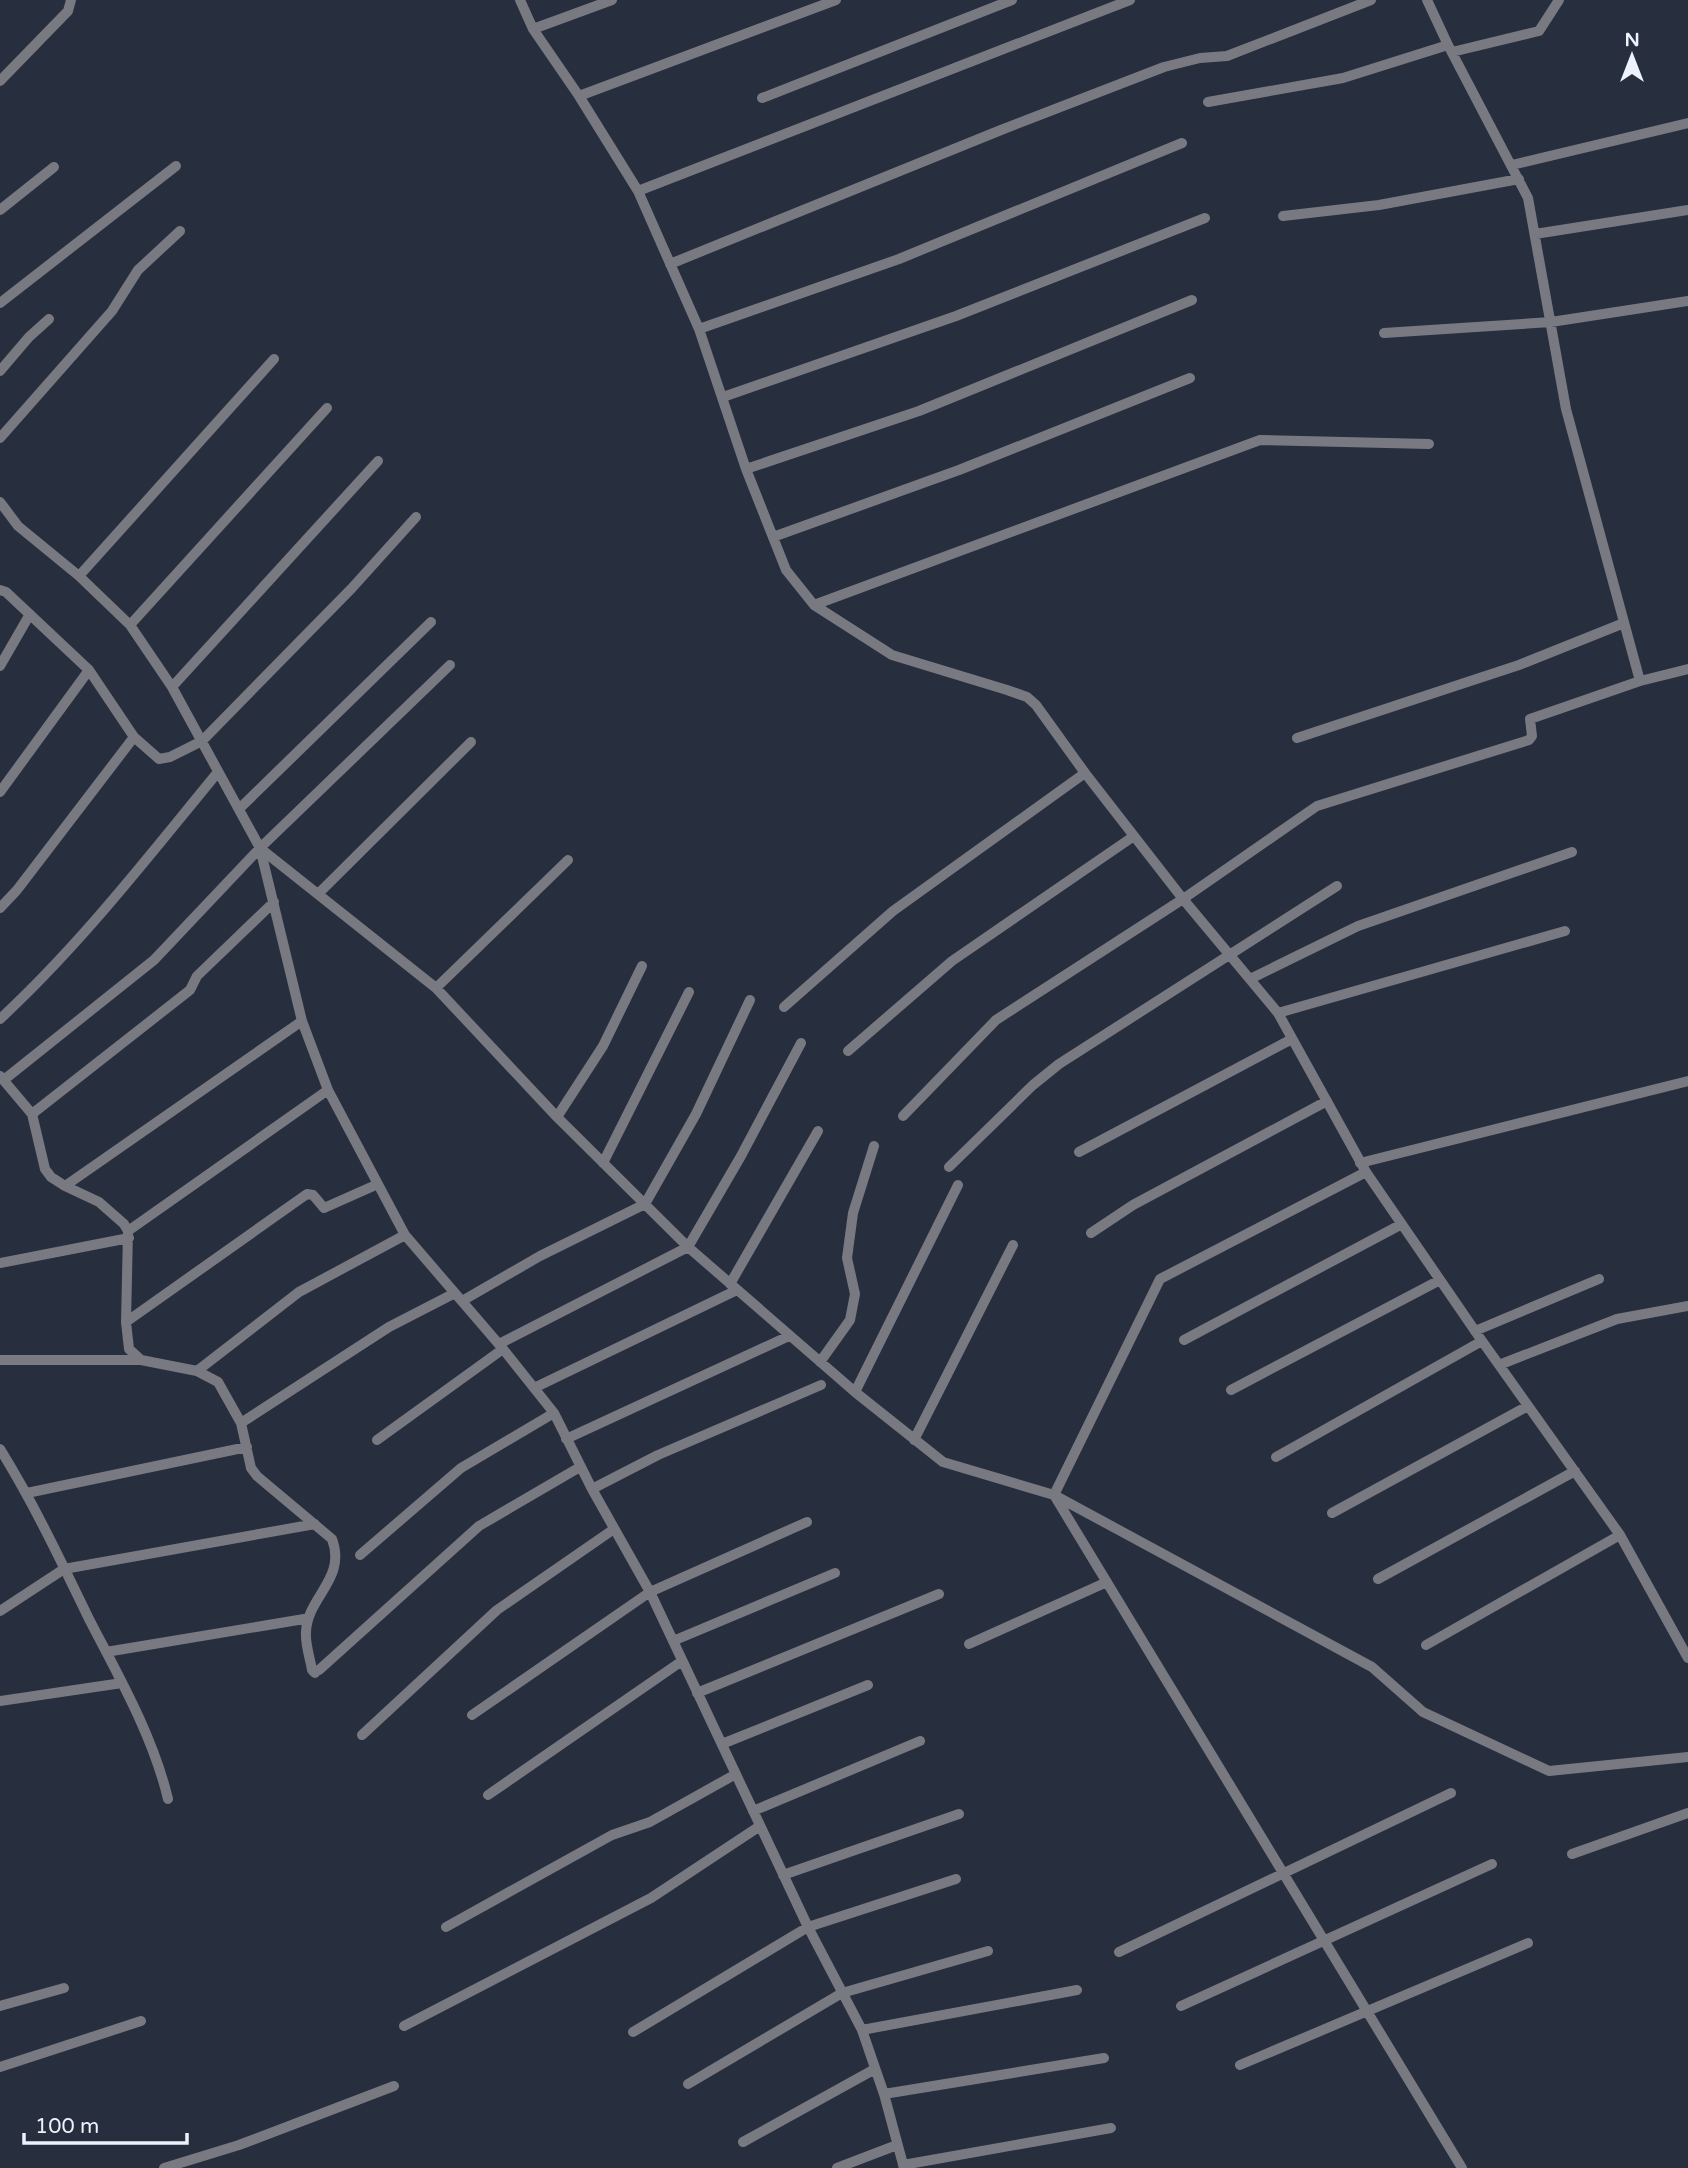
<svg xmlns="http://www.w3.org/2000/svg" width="1688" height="2168" font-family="'Varela Round',sans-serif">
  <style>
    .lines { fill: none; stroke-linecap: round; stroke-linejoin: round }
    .minor { stroke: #797982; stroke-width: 10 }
  </style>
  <rect width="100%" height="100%" fill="#272e3d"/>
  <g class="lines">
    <path class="minor" d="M520,0L533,29L579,96L638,191L699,329L746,469L786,570L814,605L892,655L1007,690L1027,697L1036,705L1085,773L1183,899L1278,1013L1366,1172L1482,1341L1620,1535L1688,1658
      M1427,0L1448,45L1528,198L1566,409L1640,681
      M533,29L612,0
      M1452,52L1539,31L1559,0
      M0,81L68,11L71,0
      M579,96L836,0
      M762,98L1012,0
      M1208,102L1343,78L1448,45
      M1512,165L1688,123
      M638,191L1130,0
      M0,210L54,167
      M1283,216L1379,205L1519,179
      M1535,234L1688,210
      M670,264L1001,130L1164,67L1200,58L1227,56L1371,0
      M0,303L176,166
      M699,329L899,259L1182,143
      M1384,333L1551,322L1688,301
      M0,371L29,337L49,319
      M723,397L956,316L1205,218
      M0,438L112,311L138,270L180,231
      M746,469L919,411L1192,300
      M0,502L18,526L79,576L130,625L172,687L260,848L302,1021L328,1090L405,1235L503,1349L554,1413L592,1489L650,1592L808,1927L862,2030L884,2094L904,2168
      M773,537L959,470L1190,378
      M79,576L274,359
      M0,590L6,592L89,670L134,737L159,759L170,757L202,741L352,588L416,517
      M814,605L1260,440L1429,444
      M130,625L327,408
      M0,666L30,614
      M172,687L378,461
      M1297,738L1519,665L1624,623
      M0,792L89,670
      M239,809L431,622
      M261,849L436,988L557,1117L688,1247L855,1392L943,1462L1054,1495L1372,1667L1423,1712L1549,1771L1688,1757
      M318,894L471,742
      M0,908L17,890L134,737
      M1250,979L1358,926L1572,852
      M436,988L568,860
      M784,1007L893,911L1085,773
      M1278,1013L1565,931
      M0,1019C81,944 148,857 218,772
      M848,1051L952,961L1134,836
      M0,1076L32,1114L45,1169L51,1177L65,1186L99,1202L124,1224L128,1231L126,1322L129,1349L141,1360L197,1371L218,1382L241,1423L251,1468L257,1476L332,1539C347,1579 307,1597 306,1632C305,1644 310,1658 312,1670L315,1673
      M5,1079L154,960L260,848L450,665
      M32,1114L190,990L197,976L274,902
      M903,1116L996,1020L1183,899L1317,806L1529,740L1532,736L1530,719L1640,681L1688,669
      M557,1117L603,1046L642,966
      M1079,1152L1292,1039
      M603,1163L689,992
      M1360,1163L1688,1081
      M949,1167L1033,1085L1059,1064L1337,886
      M1366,1172L1160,1279L1054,1495L1462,2168
      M65,1186L302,1021
      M128,1231L328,1090
      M1091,1233L1133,1205L1327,1101
      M0,1263L129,1238
      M730,1284L818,1131
      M462,1301L540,1256L645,1204L696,1114L750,1000
      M126,1322L307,1194L313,1195L324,1208L378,1184
      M1475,1331L1599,1279
      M1184,1340L1402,1224
      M499,1344L688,1247L741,1156L801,1043
      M0,1360H141
      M820,1362L850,1320L855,1294L847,1258L853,1213L874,1146
      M1499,1365L1617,1319L1688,1306
      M197,1371L299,1292L405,1235
      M534,1388L737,1290
      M1231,1390L1440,1280
      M855,1392L958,1185
      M241,1423L389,1327L455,1293
      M566,1439L789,1336
      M377,1440L503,1349
      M914,1440L1013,1245
      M0,1449C34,1504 61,1561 89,1619C119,1677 153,1736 168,1799
      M1276,1457L1482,1341
      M592,1489L658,1455L821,1385
      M27,1493L247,1447
      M1332,1513L1528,1406
      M360,1555L461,1468L554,1413
      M1378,1579L1575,1471
      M0,1611L64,1569L315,1524
      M673,1641L835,1573
      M969,1644L1107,1582
      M1426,1645L1620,1535
      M106,1652L304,1619
      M319,1670L479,1526L580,1467
      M697,1693L939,1594
      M0,1701L122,1683
      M472,1715L650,1592L807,1522
      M362,1735L497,1610L614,1529
      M722,1744L868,1685
      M488,1795L682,1661
      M753,1811L920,1741
      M1572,1854L1688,1813
      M783,1875L959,1814
      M446,1927L612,1835L650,1822L736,1774
      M1119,1952L1451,1793
      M0,2006L64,1988
      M1181,2006L1492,1864
      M404,2026L651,1898L760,1826
      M862,2030L1077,1990
      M633,2032L808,1927L956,1879
      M1240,2065L1528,1943
      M0,2067L141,2021
      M688,2084L842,1993L988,1951
      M884,2094L1104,2058
      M743,2142L875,2069
      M903,2165L1111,2128
      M164,2168L239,2145L394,2086
      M837,2168L897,2145"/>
  </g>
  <g transform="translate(1632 56)" stroke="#272e3d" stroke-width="5" paint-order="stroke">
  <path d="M0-5L12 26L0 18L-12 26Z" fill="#edf2fd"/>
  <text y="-10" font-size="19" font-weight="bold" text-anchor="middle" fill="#edf2fd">N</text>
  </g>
  <path d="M24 2133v10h163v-10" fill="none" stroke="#edf2fd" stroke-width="3.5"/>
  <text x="35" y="2133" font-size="21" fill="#edf2fd" stroke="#272e3d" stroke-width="5" paint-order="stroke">100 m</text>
</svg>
